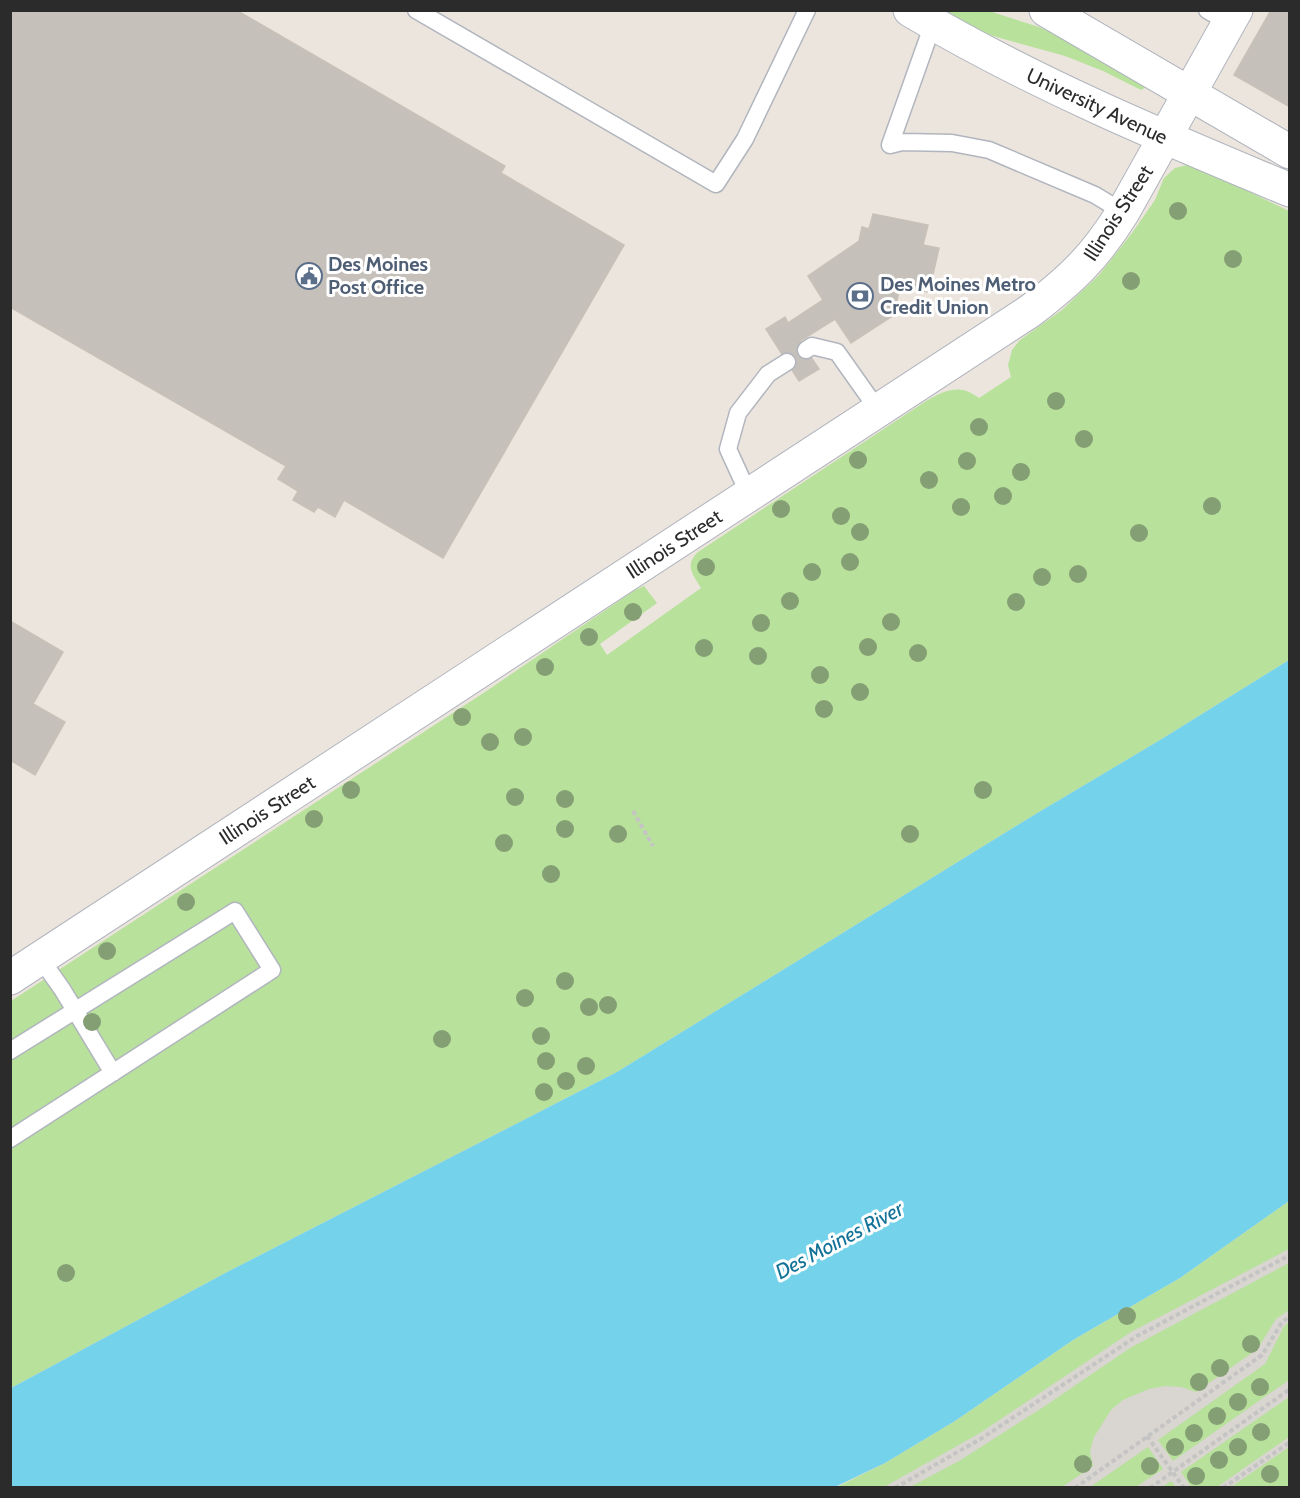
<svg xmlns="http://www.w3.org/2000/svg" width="1300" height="1498" font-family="Cabin,sans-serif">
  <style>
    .green { fill: #b8e19c }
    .plaza { fill: #d9d5d0 }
    .water { fill: #75d2eb }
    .building { fill: #c5c0b9; stroke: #c8c1b7; stroke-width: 1.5 }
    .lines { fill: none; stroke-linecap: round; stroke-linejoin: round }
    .lane-casing { stroke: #b1b5be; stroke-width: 19 }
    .street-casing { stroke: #b1b5be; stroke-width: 35 }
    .secondary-casing { stroke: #b1b5be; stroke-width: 35 }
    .path { stroke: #c4c4c4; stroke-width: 4; stroke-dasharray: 4.5 3; stroke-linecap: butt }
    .lane { stroke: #fff; stroke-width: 16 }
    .street { stroke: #fff; stroke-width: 33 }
    .secondary { stroke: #fff; stroke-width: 33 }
    .tree { fill: #859f74 }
    .labels { text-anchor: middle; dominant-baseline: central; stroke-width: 6; stroke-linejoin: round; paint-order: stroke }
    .street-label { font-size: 20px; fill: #2b2b2b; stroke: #fff }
    .service-label { font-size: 20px; font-weight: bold; fill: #4e5e75; stroke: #fff; text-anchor: start }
    .water-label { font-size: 21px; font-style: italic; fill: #127298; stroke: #fff }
  </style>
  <rect width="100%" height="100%" fill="#ece5de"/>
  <path class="green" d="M943,11H989L1039,27L1063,38L1144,85L1145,88L1141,90L1103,71L1065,56L993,36L973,28Z
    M1187,165L1202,169L1289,211V660L1160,740L1034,815L617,1072L229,1271L11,1388V1001L485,692L635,590L644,586L657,603L600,644L607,655L701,588C693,575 684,565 698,552L926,401C945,390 960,383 979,398L1011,377L1008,365L1012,350L1020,340L1062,310L1099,275L1132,233L1155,200L1164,178L1175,168Z
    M1289,1201V1487L835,1488L885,1463L955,1421L1073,1340L1180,1278Z"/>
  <path class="plaza" d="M1289,1249V1263L1130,1348L1045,1406L959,1461L910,1487H884L980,1433L1131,1332Z
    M1289,1310V1322L1284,1326L1265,1364L1158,1440L1173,1461L1289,1380V1397L1181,1472L1191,1487H1176L1171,1481L1162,1487H1136L1163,1469L1148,1447L1090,1487H1062L1093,1466L1090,1451L1094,1437L1111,1410L1123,1400L1149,1389L1165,1386L1181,1387L1196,1392L1249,1355L1260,1345L1276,1319Z
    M1289,1437V1447L1231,1487H1217Z"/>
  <path class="water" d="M1289,660V1201L1180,1278L1073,1340L955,1421L885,1463L835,1487H11V1388L229,1271L617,1072L1034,815L1160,740Z"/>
  <path class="building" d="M10,10H236L505,166L501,173L624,245L443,558L344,500L335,517L318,507L314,512L293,500L298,491L278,479L286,466L10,307Z
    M1271,10H1290V107L1234,75Z
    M873,214L928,225L923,245L939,248L929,292L900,286L894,315L851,343L835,319L800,341L819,369L799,381L766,329L785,317L788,323L823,300L808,276L859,241L862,227L869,229Z
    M10,621L63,652L33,704L65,722L35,775L10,760Z"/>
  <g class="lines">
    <defs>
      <path id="lane" d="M416,10L716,184L745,139L807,10
        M1207,10L1229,23
        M890,145L902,142L952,143L989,150L1095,195L1123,212
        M890,145L933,24
        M806,350L812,346L837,352L878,410
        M749,495L728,449L738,413L768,374L787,362
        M40,958L62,989L113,1073
        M10,1051L235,911L272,970L10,1139"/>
      <path id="street" d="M10,978L1030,311C1072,279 1095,257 1123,212L1236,10"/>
      <path id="secondary" d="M910,10C1031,82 1160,136 1290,190
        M1046,10L1290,152"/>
    </defs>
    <use href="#lane" class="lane-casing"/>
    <use href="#street" class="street-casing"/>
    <use href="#secondary" class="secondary-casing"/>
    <path class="path" d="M633,811L653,846
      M1147,1436L1184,1488
      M895,1488L982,1438L1137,1336L1290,1255
      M1075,1488L1262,1355L1281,1324L1290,1315
      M1150,1488L1290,1389
      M1223,1488L1290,1442"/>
    <use href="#lane" class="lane"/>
    <use href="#street" class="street"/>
    <use href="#secondary" class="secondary"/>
  </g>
  <g class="tree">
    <circle cx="1178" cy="211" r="9"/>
    <circle cx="1233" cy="259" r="9"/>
    <circle cx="1131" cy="281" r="9"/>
    <circle cx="1056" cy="401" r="9"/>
    <circle cx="979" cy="427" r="9"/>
    <circle cx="1084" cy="439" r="9"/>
    <circle cx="858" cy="460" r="9"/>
    <circle cx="967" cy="461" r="9"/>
    <circle cx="1021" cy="472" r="9"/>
    <circle cx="929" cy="480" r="9"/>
    <circle cx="1003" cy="496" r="9"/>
    <circle cx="1212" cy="506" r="9"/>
    <circle cx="961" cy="507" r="9"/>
    <circle cx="781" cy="509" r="9"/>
    <circle cx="841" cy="516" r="9"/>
    <circle cx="860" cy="532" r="9"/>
    <circle cx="1139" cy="533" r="9"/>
    <circle cx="850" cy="562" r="9"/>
    <circle cx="706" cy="567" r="9"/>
    <circle cx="812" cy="572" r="9"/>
    <circle cx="1078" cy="574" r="9"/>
    <circle cx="1042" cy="577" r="9"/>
    <circle cx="790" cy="601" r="9"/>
    <circle cx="1016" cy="602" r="9"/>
    <circle cx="633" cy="612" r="9"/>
    <circle cx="891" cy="622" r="9"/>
    <circle cx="761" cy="623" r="9"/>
    <circle cx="589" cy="637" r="9"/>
    <circle cx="868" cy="647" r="9"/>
    <circle cx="704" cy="648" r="9"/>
    <circle cx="918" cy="653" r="9"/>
    <circle cx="758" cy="656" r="9"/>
    <circle cx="545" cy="667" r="9"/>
    <circle cx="820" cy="675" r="9"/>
    <circle cx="860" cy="692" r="9"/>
    <circle cx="824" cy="709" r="9"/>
    <circle cx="462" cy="717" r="9"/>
    <circle cx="523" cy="737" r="9"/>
    <circle cx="490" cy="742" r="9"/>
    <circle cx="351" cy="790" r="9"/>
    <circle cx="983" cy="790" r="9"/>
    <circle cx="515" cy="797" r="9"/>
    <circle cx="565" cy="799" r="9"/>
    <circle cx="314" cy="819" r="9"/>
    <circle cx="565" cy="829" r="9"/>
    <circle cx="618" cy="834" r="9"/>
    <circle cx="910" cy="834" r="9"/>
    <circle cx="504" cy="843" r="9"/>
    <circle cx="551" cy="874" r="9"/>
    <circle cx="186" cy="902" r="9"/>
    <circle cx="107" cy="951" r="9"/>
    <circle cx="565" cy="981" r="9"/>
    <circle cx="525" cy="998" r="9"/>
    <circle cx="608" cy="1005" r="9"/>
    <circle cx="589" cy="1007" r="9"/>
    <circle cx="92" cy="1022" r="9"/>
    <circle cx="541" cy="1036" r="9"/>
    <circle cx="442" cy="1039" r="9"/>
    <circle cx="546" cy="1061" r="9"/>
    <circle cx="586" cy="1066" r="9"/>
    <circle cx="566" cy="1081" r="9"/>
    <circle cx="544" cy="1092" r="9"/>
    <circle cx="66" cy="1273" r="9"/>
    <circle cx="1127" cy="1316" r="9"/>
    <circle cx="1251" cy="1344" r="9"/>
    <circle cx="1220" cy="1368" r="9"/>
    <circle cx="1199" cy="1382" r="9"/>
    <circle cx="1260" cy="1387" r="9"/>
    <circle cx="1238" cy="1402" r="9"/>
    <circle cx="1217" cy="1416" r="9"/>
    <circle cx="1261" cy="1432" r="9"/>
    <circle cx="1194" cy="1433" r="9"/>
    <circle cx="1175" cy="1447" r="9"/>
    <circle cx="1238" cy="1447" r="9"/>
    <circle cx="1219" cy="1460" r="9"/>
    <circle cx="1083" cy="1464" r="9"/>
    <circle cx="1150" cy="1466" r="9"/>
    <circle cx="1270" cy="1474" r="9"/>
    <circle cx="1196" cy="1476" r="9"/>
  </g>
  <defs>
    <symbol id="civic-ring" viewBox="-11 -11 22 22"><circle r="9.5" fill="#fff" stroke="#5c6f8a" stroke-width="1.5"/><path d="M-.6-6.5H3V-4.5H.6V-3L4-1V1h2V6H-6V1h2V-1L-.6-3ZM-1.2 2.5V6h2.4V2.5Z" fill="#5c6f8a"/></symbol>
    <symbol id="bank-ring" viewBox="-11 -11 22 22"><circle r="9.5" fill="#fff" stroke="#5c6f8a" stroke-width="1.5"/><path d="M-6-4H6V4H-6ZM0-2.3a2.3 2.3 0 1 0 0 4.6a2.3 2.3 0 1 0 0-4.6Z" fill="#5c6f8a"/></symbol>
  </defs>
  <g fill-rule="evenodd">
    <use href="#civic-ring" x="294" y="261" width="30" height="30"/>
    <use href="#bank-ring" x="845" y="281" width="30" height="30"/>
  </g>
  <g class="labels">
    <g class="street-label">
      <text transform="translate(1097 106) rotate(25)">University Avenue</text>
      <text transform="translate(1118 213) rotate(-57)">Illinois Street</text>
      <text transform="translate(674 544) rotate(-33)">Illinois Street</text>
      <text transform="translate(267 810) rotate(-33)">Illinois Street</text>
    </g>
    <g class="service-label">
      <text x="328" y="264">Des Moines<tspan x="328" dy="23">Post Office</tspan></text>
      <text x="880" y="284">Des Moines Metro<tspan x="880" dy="23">Credit Union</tspan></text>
    </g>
    <g class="water-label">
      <text transform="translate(839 1240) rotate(-28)">Des Moines River</text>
    </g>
  </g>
  <rect width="1300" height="1498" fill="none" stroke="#2b2b2b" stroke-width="24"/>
</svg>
